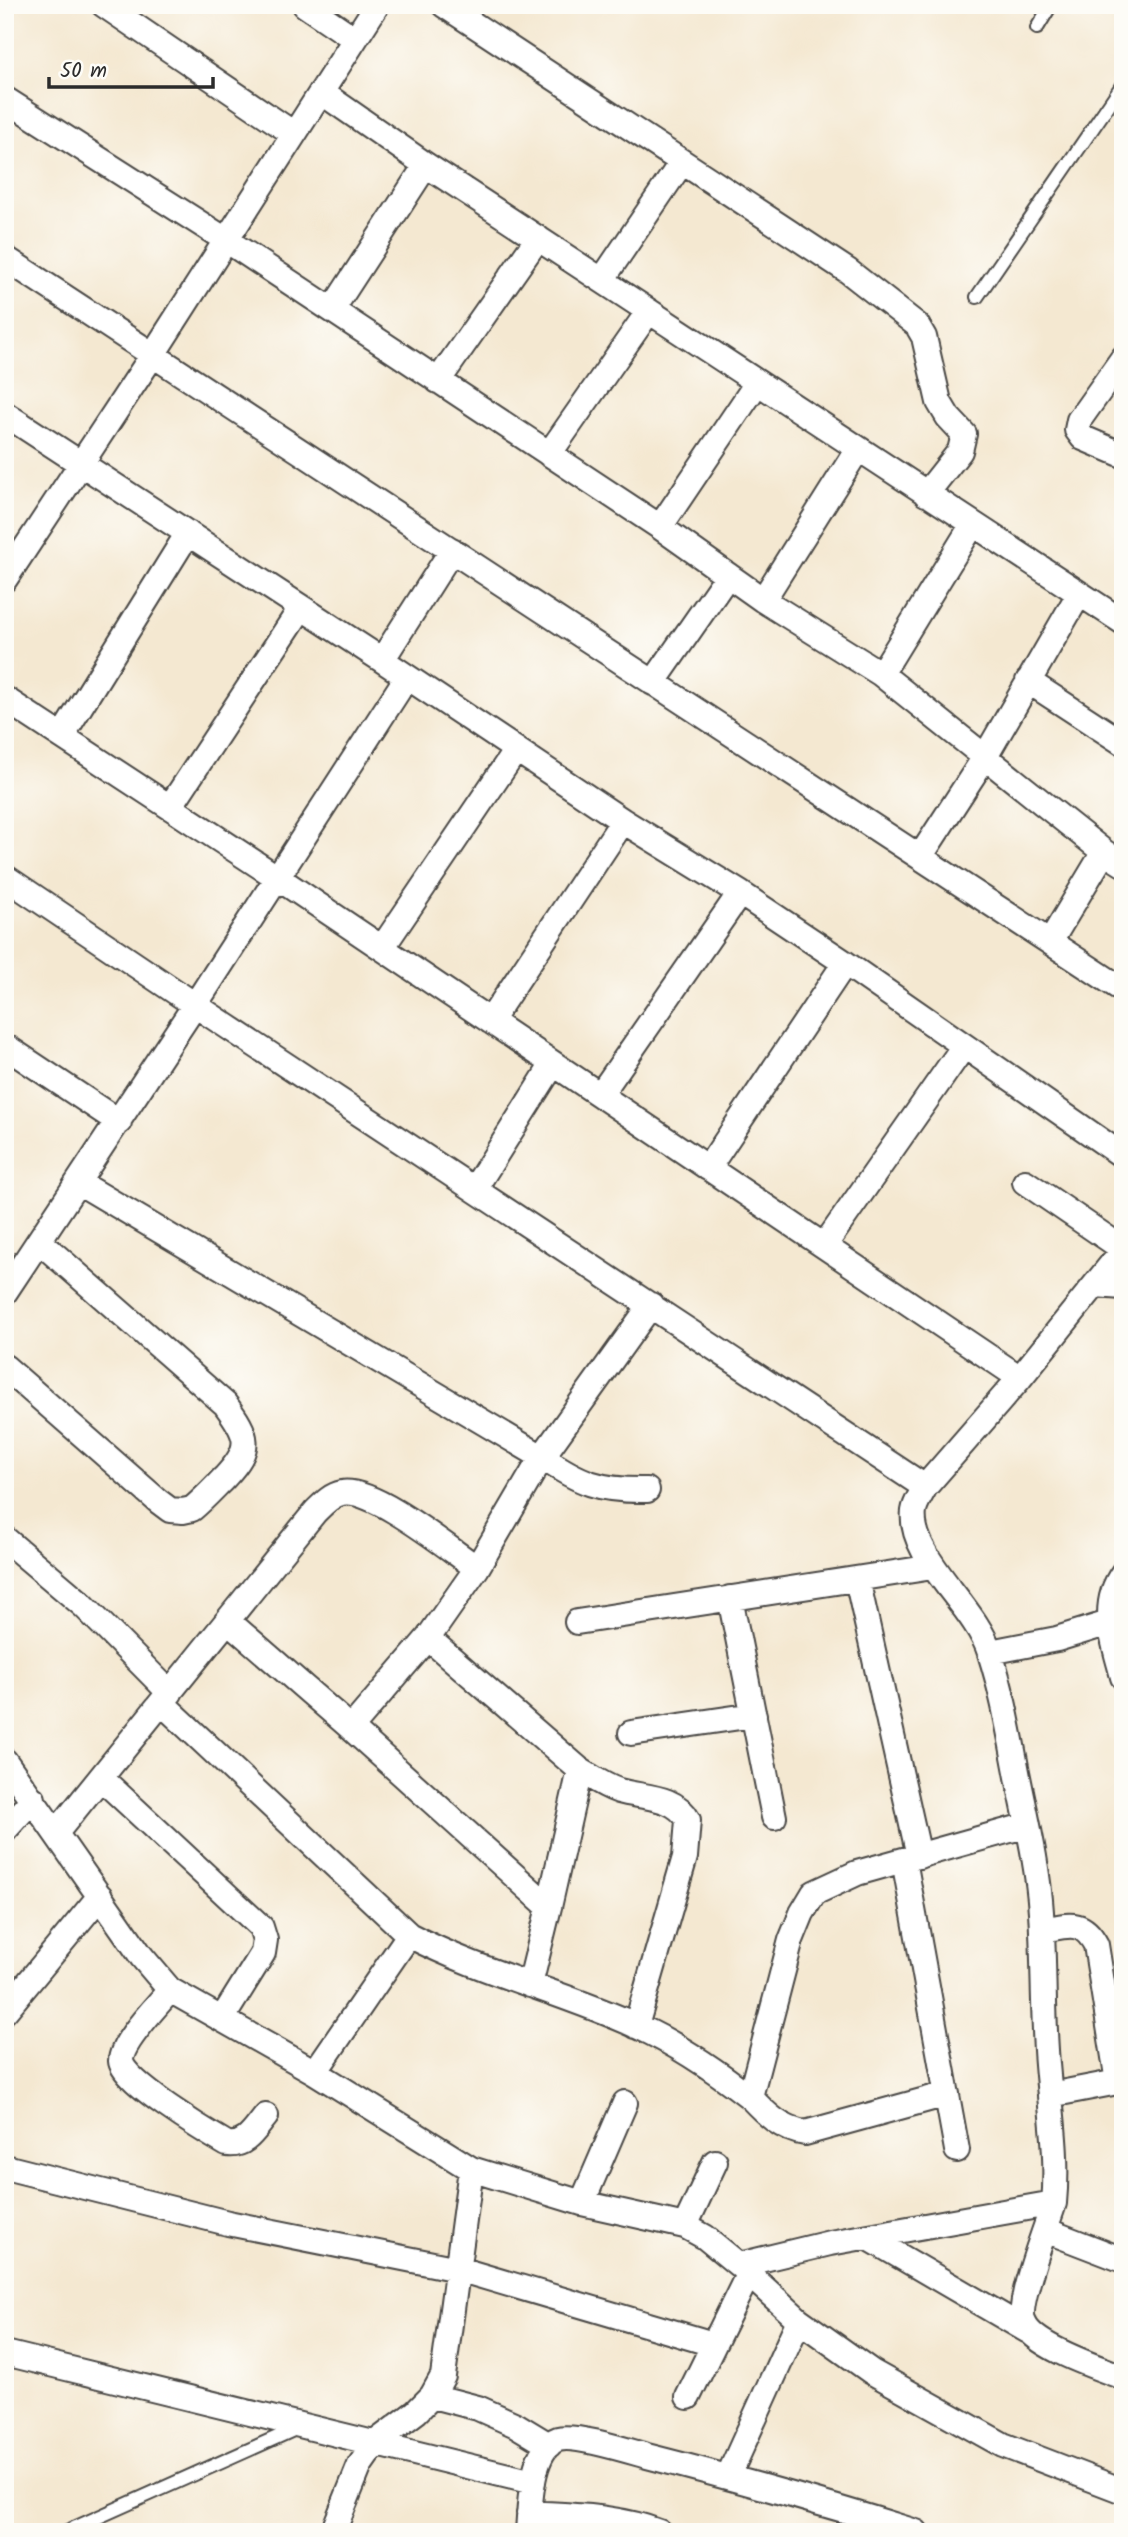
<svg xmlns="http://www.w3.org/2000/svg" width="1128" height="2537" font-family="Kalam,sans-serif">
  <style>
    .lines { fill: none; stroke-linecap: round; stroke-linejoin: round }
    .service-casing { stroke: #494744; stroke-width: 16 }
    .minor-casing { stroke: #494744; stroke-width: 28 }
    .service { stroke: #fff; stroke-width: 12 }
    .minor { stroke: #fff; stroke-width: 24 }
  </style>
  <rect width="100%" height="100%" fill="#fdfcf7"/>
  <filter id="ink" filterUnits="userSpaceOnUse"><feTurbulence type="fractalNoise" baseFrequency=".0143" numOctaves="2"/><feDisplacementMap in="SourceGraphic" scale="14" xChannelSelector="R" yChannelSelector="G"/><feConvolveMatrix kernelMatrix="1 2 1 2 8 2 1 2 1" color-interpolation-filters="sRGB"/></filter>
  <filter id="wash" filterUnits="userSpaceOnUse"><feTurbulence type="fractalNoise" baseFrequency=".00686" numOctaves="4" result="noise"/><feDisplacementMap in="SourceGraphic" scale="28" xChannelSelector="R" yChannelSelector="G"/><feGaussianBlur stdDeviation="1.57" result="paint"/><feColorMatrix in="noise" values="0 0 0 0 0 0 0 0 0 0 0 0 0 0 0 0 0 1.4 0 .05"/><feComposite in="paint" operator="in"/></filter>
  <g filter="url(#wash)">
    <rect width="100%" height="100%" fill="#f4e8d1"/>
  </g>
  <g filter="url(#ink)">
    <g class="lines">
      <defs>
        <path id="service" d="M1037,28L1051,5
          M977,297L1123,84
          M65,2532L300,2427"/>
        <path id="minor" d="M104,5L294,134
          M305,5L355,39
          M444,5L848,271L917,325L924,337L939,402L948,417L964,434L960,451L926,494
          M321,92L426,165L1123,622
          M5,99L226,240L660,527L763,600L881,674L1104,852L1123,864
          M5,258L1123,990
          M602,280L682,162
          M332,310L426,165
          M1123,358L1079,420L1077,430L1083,438L1123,455
          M438,381L538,238
          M5,414L382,660L623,821L740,893L845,963L708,1168
          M549,454L649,311
          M660,527L757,383
          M5,579L152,356L377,5
          M763,600L858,449
          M382,660L452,550
          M881,674L973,524
          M1028,681L1123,743
          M653,683L728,575
          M5,699L278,878L1020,1378
          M62,736L188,533
          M170,807L301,608
          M920,857L985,757L1079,594
          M5,877L195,1005L925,1487
          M1050,942L1104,852
          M382,948L516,750
          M845,963L1123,1156
          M490,1021L623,821
          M5,1046L119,1122
          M600,1095L740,893
          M78,1182L542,1457L651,1305
          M1025,1182L1123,1249
          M475,1188L553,1064
          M824,1246L964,1046
          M1123,1250L1020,1378L925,1487C921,1495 915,1503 914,1511C908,1557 975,1605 990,1653C1003,1693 1010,1736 1018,1777C1027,1821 1038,1867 1041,1912C1044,1958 1043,2004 1046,2050C1049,2101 1059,2152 1054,2203C1047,2226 1015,2305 1024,2323C1034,2347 1099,2368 1123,2377
          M1095,1285L1123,1287
          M5,1292L195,1005L407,677
          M5,1367L158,1501L170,1510L183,1511L192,1509C204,1499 214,1488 225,1477C253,1447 249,1436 225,1404L39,1241
          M5,1539L83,1605L170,1693
          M1123,1573C1099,1606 1114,1642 1123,1677
          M857,1579L919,1856
          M730,1598L774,1817
          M228,1621L351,1728L428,1638L477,1568
          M577,1622L933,1567
          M428,1638L580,1770L549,1907
          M990,1652L1057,1639L1109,1623
          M162,1703L409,1935C481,1973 563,1992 637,2026C679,2045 714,2069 750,2097
          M351,1728L549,1907L530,1985
          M631,1733L754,1715
          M5,1761L142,1957L170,1990L315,2072L471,2169L443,2376L432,2396L416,2412L376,2442L360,2465L333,2532
          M580,1770C593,1778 604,1786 619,1791C643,1798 675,1795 688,1820L685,1857L636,2026
          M101,1778L261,1927L265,1940L263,1953L222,2019
          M5,1830L33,1799
          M56,1833L315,1512C323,1504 331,1495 342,1493C373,1487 449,1549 477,1568L542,1457C580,1483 600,1491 647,1490
          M904,1860L957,2150
          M1042,1930C1067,1926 1082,1918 1096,1945L1118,2082
          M170,1990C158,2005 121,2042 121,2061C122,2081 208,2133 227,2144C246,2147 255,2129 266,2116
          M5,2011L100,1896
          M315,2072L409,1935
          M947,2094L805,2133C781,2129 767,2115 750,2097L791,1940L802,1913L814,1893L857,1873L1028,1825
          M1050,2095L1123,2081
          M5,2167L228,2223L458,2269L713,2344
          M471,2169L582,2203L685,2226L715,2162
          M582,2203L625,2103
          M685,2226L705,2237L739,2265
          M1045,2230L1123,2260
          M867,2237L1028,2331
          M799,2320L872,2372L1003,2445L1123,2491
          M5,2353L533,2482
          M432,2396L478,2408L516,2425L549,2445
          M688,2397L748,2275
          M728,2477L799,2320L739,2265L830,2243L1054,2203
          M529,2513C573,2516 618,2516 659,2532
          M528,2532C530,2507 530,2449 558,2439C575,2434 629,2451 647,2456C737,2479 827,2504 916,2532"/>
      </defs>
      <use href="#service" class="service-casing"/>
      <use href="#minor" class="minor-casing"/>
      <use href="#service" class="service"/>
      <use href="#minor" class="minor"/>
    </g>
  </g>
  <rect width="1128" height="2537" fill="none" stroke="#fdfcf7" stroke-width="28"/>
  <path d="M49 77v10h164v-10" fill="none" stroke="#2b2b2b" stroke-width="3.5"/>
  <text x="60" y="77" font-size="21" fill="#2b2b2b" stroke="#fdfcf7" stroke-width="5" paint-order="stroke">50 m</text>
</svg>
